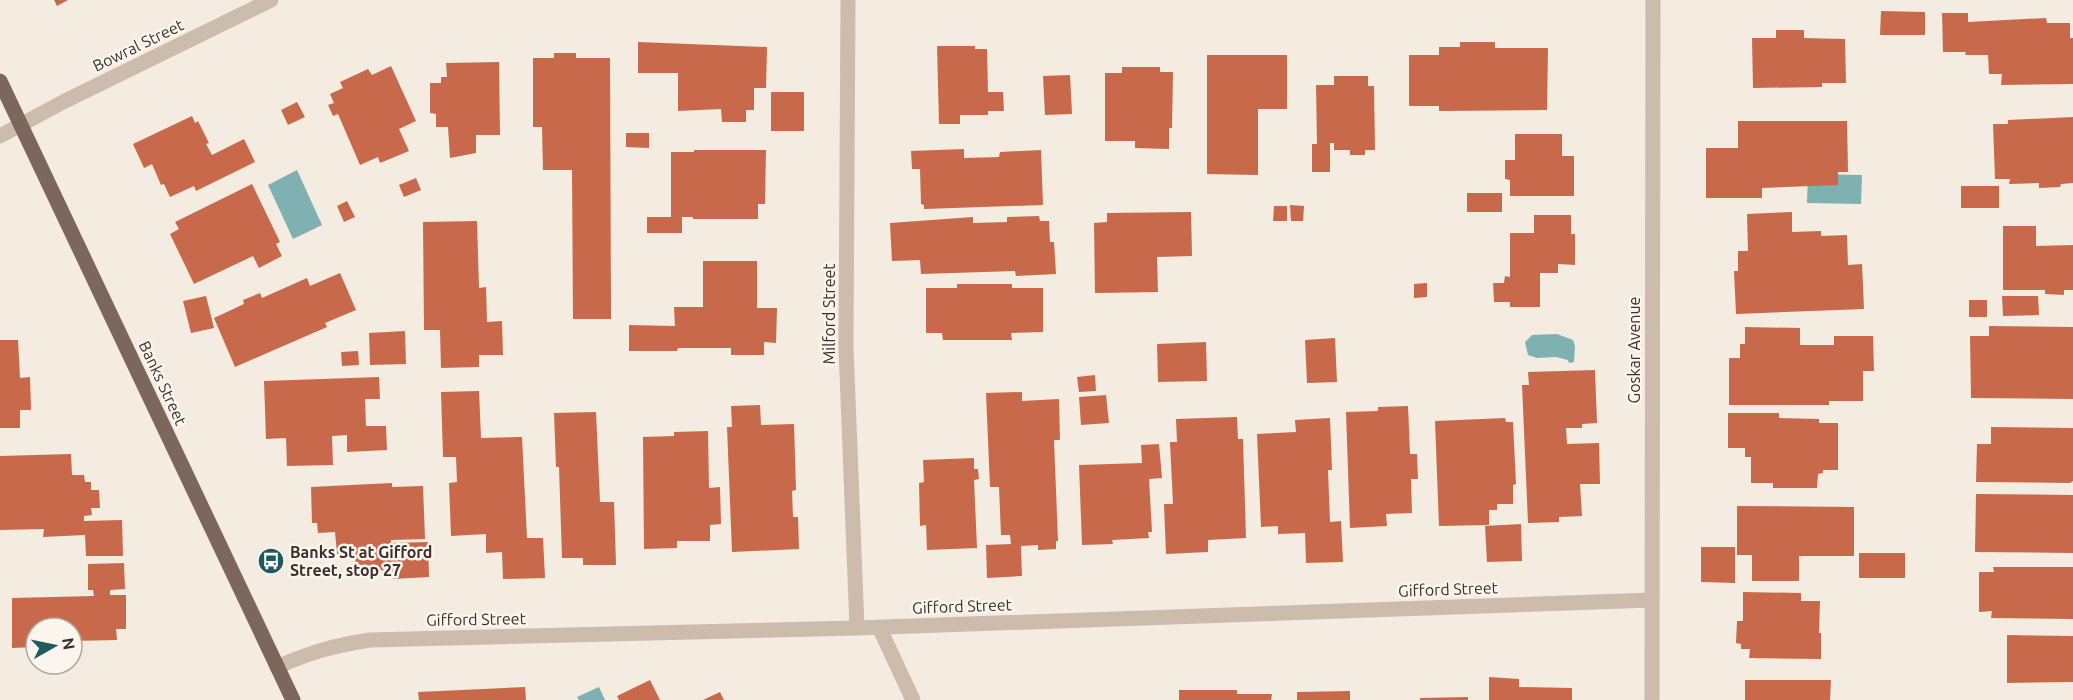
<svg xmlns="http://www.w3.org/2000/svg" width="2073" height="700" font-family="Ubuntu,sans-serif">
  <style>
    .water { fill: #7fb0b2 }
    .building { fill: #c8694b }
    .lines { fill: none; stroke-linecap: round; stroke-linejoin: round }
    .minor { stroke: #cdbbac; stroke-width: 15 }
    .major { stroke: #7d675c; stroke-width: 15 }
    .labels { text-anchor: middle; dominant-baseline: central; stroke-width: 5; stroke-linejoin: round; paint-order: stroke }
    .street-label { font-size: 16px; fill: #3b302b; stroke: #fbf5ee }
    .poi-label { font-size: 16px; font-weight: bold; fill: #3b302b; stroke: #fbf5ee; text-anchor: start }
  </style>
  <rect width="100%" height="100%" fill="#f4ebe1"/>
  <path class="water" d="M297,170L322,225L293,239L268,185Z
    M1808,174L1862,175L1861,204L1807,203Z
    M1557,334L1573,340L1575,346L1574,362L1569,363L1568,360L1556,357L1537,358L1528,355L1525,342L1532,335Z
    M599,687L605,700H579L577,697Z"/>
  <path class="building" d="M54,0H68L57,6Z
    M1881,11L1925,12V35H1880Z
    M1942,13H1968V22L2046,18L2047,23H2070V38H2073V84L2001,85L2002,74H1989L1988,55H1965L1966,52H1943Z
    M1776,30H1804V38L1845,39L1846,83H1822V87L1753,88L1752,38H1776Z
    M638,42L767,47L766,88H754V110H746V122H722L721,109L678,111V73H638Z
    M1460,42H1495V48H1548L1547,110L1439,111V106H1409V55H1439V47H1460Z
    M937,46H975V49H987L988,92H1003L1004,111H988V115H960V124H939Z
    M554,53H576V58H610L611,319H573L572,170H543L542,127H533V58H554Z
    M1207,55H1287V109H1258V175L1207,174Z
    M499,62L500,135H476V153L450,158L448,127H436V114L430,113V83H441V77H447L446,63Z
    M391,66L416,121L399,129L409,151L380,163L378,157L360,165L338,114L333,116L328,105L334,103L330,94L343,88L340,82L368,69L372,75Z
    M1122,67H1160V72H1173L1172,128H1169V149L1135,148V141H1105V73H1122Z
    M1070,75L1072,114L1045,115L1043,76Z
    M1334,76H1368V86H1374L1375,150H1365V155H1350V150H1334V143H1330V172H1312V144H1317L1316,85H1334Z
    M771,92H804V131H771Z
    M297,102L305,117L288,125L281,110Z
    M192,116L195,123L198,121L209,143L206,144L212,155L244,139L255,162L196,191L194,186L170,197L164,184L161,185L152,164L144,168L133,144Z
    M2073,117V183L2061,184L2060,187L2039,188V183L2009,184L2010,179H1995L1993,124H2008V120Z
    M1738,121H1847L1848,172H1838V185L1762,188V198H1706V148H1738Z
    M626,133H649V148L626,147Z
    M1515,134H1562V156H1574V196H1510V180L1505,179V160H1515Z
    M964,149V158L999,157L1000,152L1041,150L1043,205L924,209V205L921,204L920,169H912L911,151Z
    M694,150H766L765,204H758V219H693V217H682V233H647V217H671V152H694Z
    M416,178L421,190L404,197L399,185Z
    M252,184L280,242L276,244L282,256L259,268L253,256L194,284L170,234L179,229L175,222Z
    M1961,186H1999V208H1961Z
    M1467,193H1502V212H1467Z
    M347,201L355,217L344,222L337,206Z
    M1290,205L1304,206L1303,221H1291Z
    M1274,206H1287V221H1273Z
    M1191,212L1192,256L1157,257L1158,292L1095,293L1094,223L1107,222V213Z
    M1792,212V232L1821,231V236L1847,235L1848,265L1862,264L1864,309L1736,314L1734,271H1738V251H1748L1747,214Z
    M1534,215H1571V234H1575V265L1558,264V273H1540V307H1510V302H1494L1493,283H1504L1505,276L1510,277V233H1534Z
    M1039,216L1040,221H1049L1050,242H1054L1056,274L1016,276L1015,271L921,274L920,260L892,261L890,223L973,217V223L1007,222V217Z
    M477,221L479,288L486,287L487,322L502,321L503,355H479V367L441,368L440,330H424L423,222Z
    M2003,226H2036V246L2073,245V290H2064V295L2045,294V290H2003Z
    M703,261H757V308H777L776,343L764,342V355H731V348H678L677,351H629V325L675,326L674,307H703Z
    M340,273L356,310L325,323L327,327L235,367L214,318L244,304L243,300L260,293L262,298L307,278L310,286Z
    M1427,283V297L1414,298V284Z
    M957,284H1012V288H1043V332L1011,333L1012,340H943L942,333H926V288H957Z
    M206,296L214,328L191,333L183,301Z
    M2002,296H2038L2039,315L2003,316Z
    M1969,300H1987V317H1969Z
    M1989,326L2073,327V399L1971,398L1970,336H1989Z
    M1745,327L1800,328V345H1834V336H1873L1874,371H1863V401H1829V405H1729V358H1740V344H1745Z
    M405,331L406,364L370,365L369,333Z
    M1335,338L1337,382L1307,383L1305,340Z
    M0,340H18L20,378L30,377L31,410H20V428H0Z
    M1206,342L1207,381L1158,382L1157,344Z
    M358,351L359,365L342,366L341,352Z
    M1595,370L1597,423L1582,424V428H1566L1567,444L1599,443L1600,484H1580L1582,516L1559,517V522L1528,523L1522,385H1529L1528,372Z
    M1095,375L1096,391L1079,392L1077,377Z
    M379,377L380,399H365L366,426H386L387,450L347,452V435L332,436L333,465L287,466L286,438L266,439L264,381Z
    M479,391L481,438L522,437L527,538H543L545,578L503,579L502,552L486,553V534L451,536L449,483L457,482L456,457H443L441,392Z
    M1022,392V401L1059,399L1060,440H1054L1058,541H1056V549L1038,550V545L1021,546L1022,576L987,578L986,545L1011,544L1010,535H1001L999,487H990L986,393Z
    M1106,395L1109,423L1081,425L1079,397Z
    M760,405L761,425L794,424L796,490L792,491L793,517H798L799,549L732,552L727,427H732L731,406Z
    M1408,406L1410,454H1417L1418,479H1411L1412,513L1386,514L1387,526L1350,528L1346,412L1378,411V407Z
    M596,412L600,502H614L616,565H583V558H562L559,467H556L554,413Z
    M1728,413H1779V418L1819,419V423H1838V470H1823V473L1818,474L1817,488H1773V483H1751V457H1745V448H1728Z
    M1237,417L1238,439H1243L1246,538L1208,540V552L1166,554L1164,504H1173L1170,442H1177L1176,419Z
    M1330,418L1332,470H1328L1330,522L1341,521L1343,562L1306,563L1305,533L1278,534V526L1261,527L1257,434L1296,432L1295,420Z
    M1505,418L1506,422H1513L1516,484L1513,485V504H1497V510H1489V525L1439,526L1435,421Z
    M1991,427L2073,428V481L2070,483L1976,482L1977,444H1991Z
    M708,431L709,488L720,487L721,524L710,525V541H677V548L644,549L643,437L674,436V432Z
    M1159,444L1162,478L1149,479L1152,532H1148L1149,538L1112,540L1113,544L1082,545L1079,465L1142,463L1141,445Z
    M71,454L72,475H84L85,482H91V490H99L100,508H91L92,515L84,516V521L122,520L123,556H86L85,535L43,537L44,529L0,530V456Z
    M974,458V469H978L979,479L974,480L977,548L927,550L926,525L920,526L919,483L924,482L923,460Z
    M392,483V487L423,486L425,539L391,540V543L428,542L429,577L393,579L392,570L356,571L355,553L337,554L335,532L318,533L317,523H312L311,487Z
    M1976,494L2073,495V553L1975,552Z
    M1737,506L1854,507V556H1799V581H1752V555H1737Z
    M1521,524L1522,561L1487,562L1485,526Z
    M1701,547H1735V583L1701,582Z
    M1859,553H1905V578H1859Z
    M124,563L125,589L110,590V595H126V629H116L117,640L72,641V628H36V647L12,648V598L94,596L93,590H88V564Z
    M1993,567H2073V619L1991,618L1992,611L1979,612V572H1994Z
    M1743,592L1801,593V601H1820L1819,633H1821V659L1749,658L1750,649H1741V644L1736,643L1737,621H1743Z
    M2007,635L2073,636V682L2007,683Z
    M1489,677L1519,679V687L1572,688V700H1489Z
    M650,680L660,700H619L617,696Z
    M1745,680H1831L1830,700H1745Z
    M525,687L526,700H419L418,692Z
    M1179,690H1237V694H1272L1271,700H1179Z
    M1350,691V700H1297V692Z
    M720,692L724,700H703Z
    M1468,697V700H1420V698Z"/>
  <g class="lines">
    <path class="minor" d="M848,0L846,347L857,628
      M0,136L63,102L271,0
      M879,627L913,700
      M277,667C311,652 332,646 370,640L857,628L1652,600
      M1652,700L1653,0"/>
    <path class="major" d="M0,81L293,700"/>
  </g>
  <defs>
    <symbol id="bus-disc" viewBox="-11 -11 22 22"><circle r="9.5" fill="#1f5a5e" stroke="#fbf5ee"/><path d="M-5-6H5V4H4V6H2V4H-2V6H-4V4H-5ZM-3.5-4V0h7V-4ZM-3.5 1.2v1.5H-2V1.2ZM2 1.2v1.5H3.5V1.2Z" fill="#fff"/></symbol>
  </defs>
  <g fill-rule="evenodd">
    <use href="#bus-disc" x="256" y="546" width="30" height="30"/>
  </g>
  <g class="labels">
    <g class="street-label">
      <text transform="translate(138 45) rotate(-26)">Bowral Street</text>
      <text transform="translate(829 314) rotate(-90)">Milford Street</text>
      <text transform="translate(1634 350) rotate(-90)">Goskar Avenue</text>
      <text transform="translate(163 383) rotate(65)">Banks Street</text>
      <text transform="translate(1448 589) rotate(-2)">Gifford Street</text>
      <text transform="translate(962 606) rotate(-2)">Gifford Street</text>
      <text transform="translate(476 619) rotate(-1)">Gifford Street</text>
    </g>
    <g class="poi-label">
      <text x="290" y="552">Banks St at Gifford<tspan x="290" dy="18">Street, stop 27</tspan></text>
    </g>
  </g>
  <g transform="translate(54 646) rotate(81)"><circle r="28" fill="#fbf5ee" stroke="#aea6a0" stroke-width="1.5"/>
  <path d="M0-4.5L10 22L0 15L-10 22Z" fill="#1f5a5e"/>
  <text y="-9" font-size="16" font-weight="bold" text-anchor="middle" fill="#3b302b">N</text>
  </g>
</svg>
